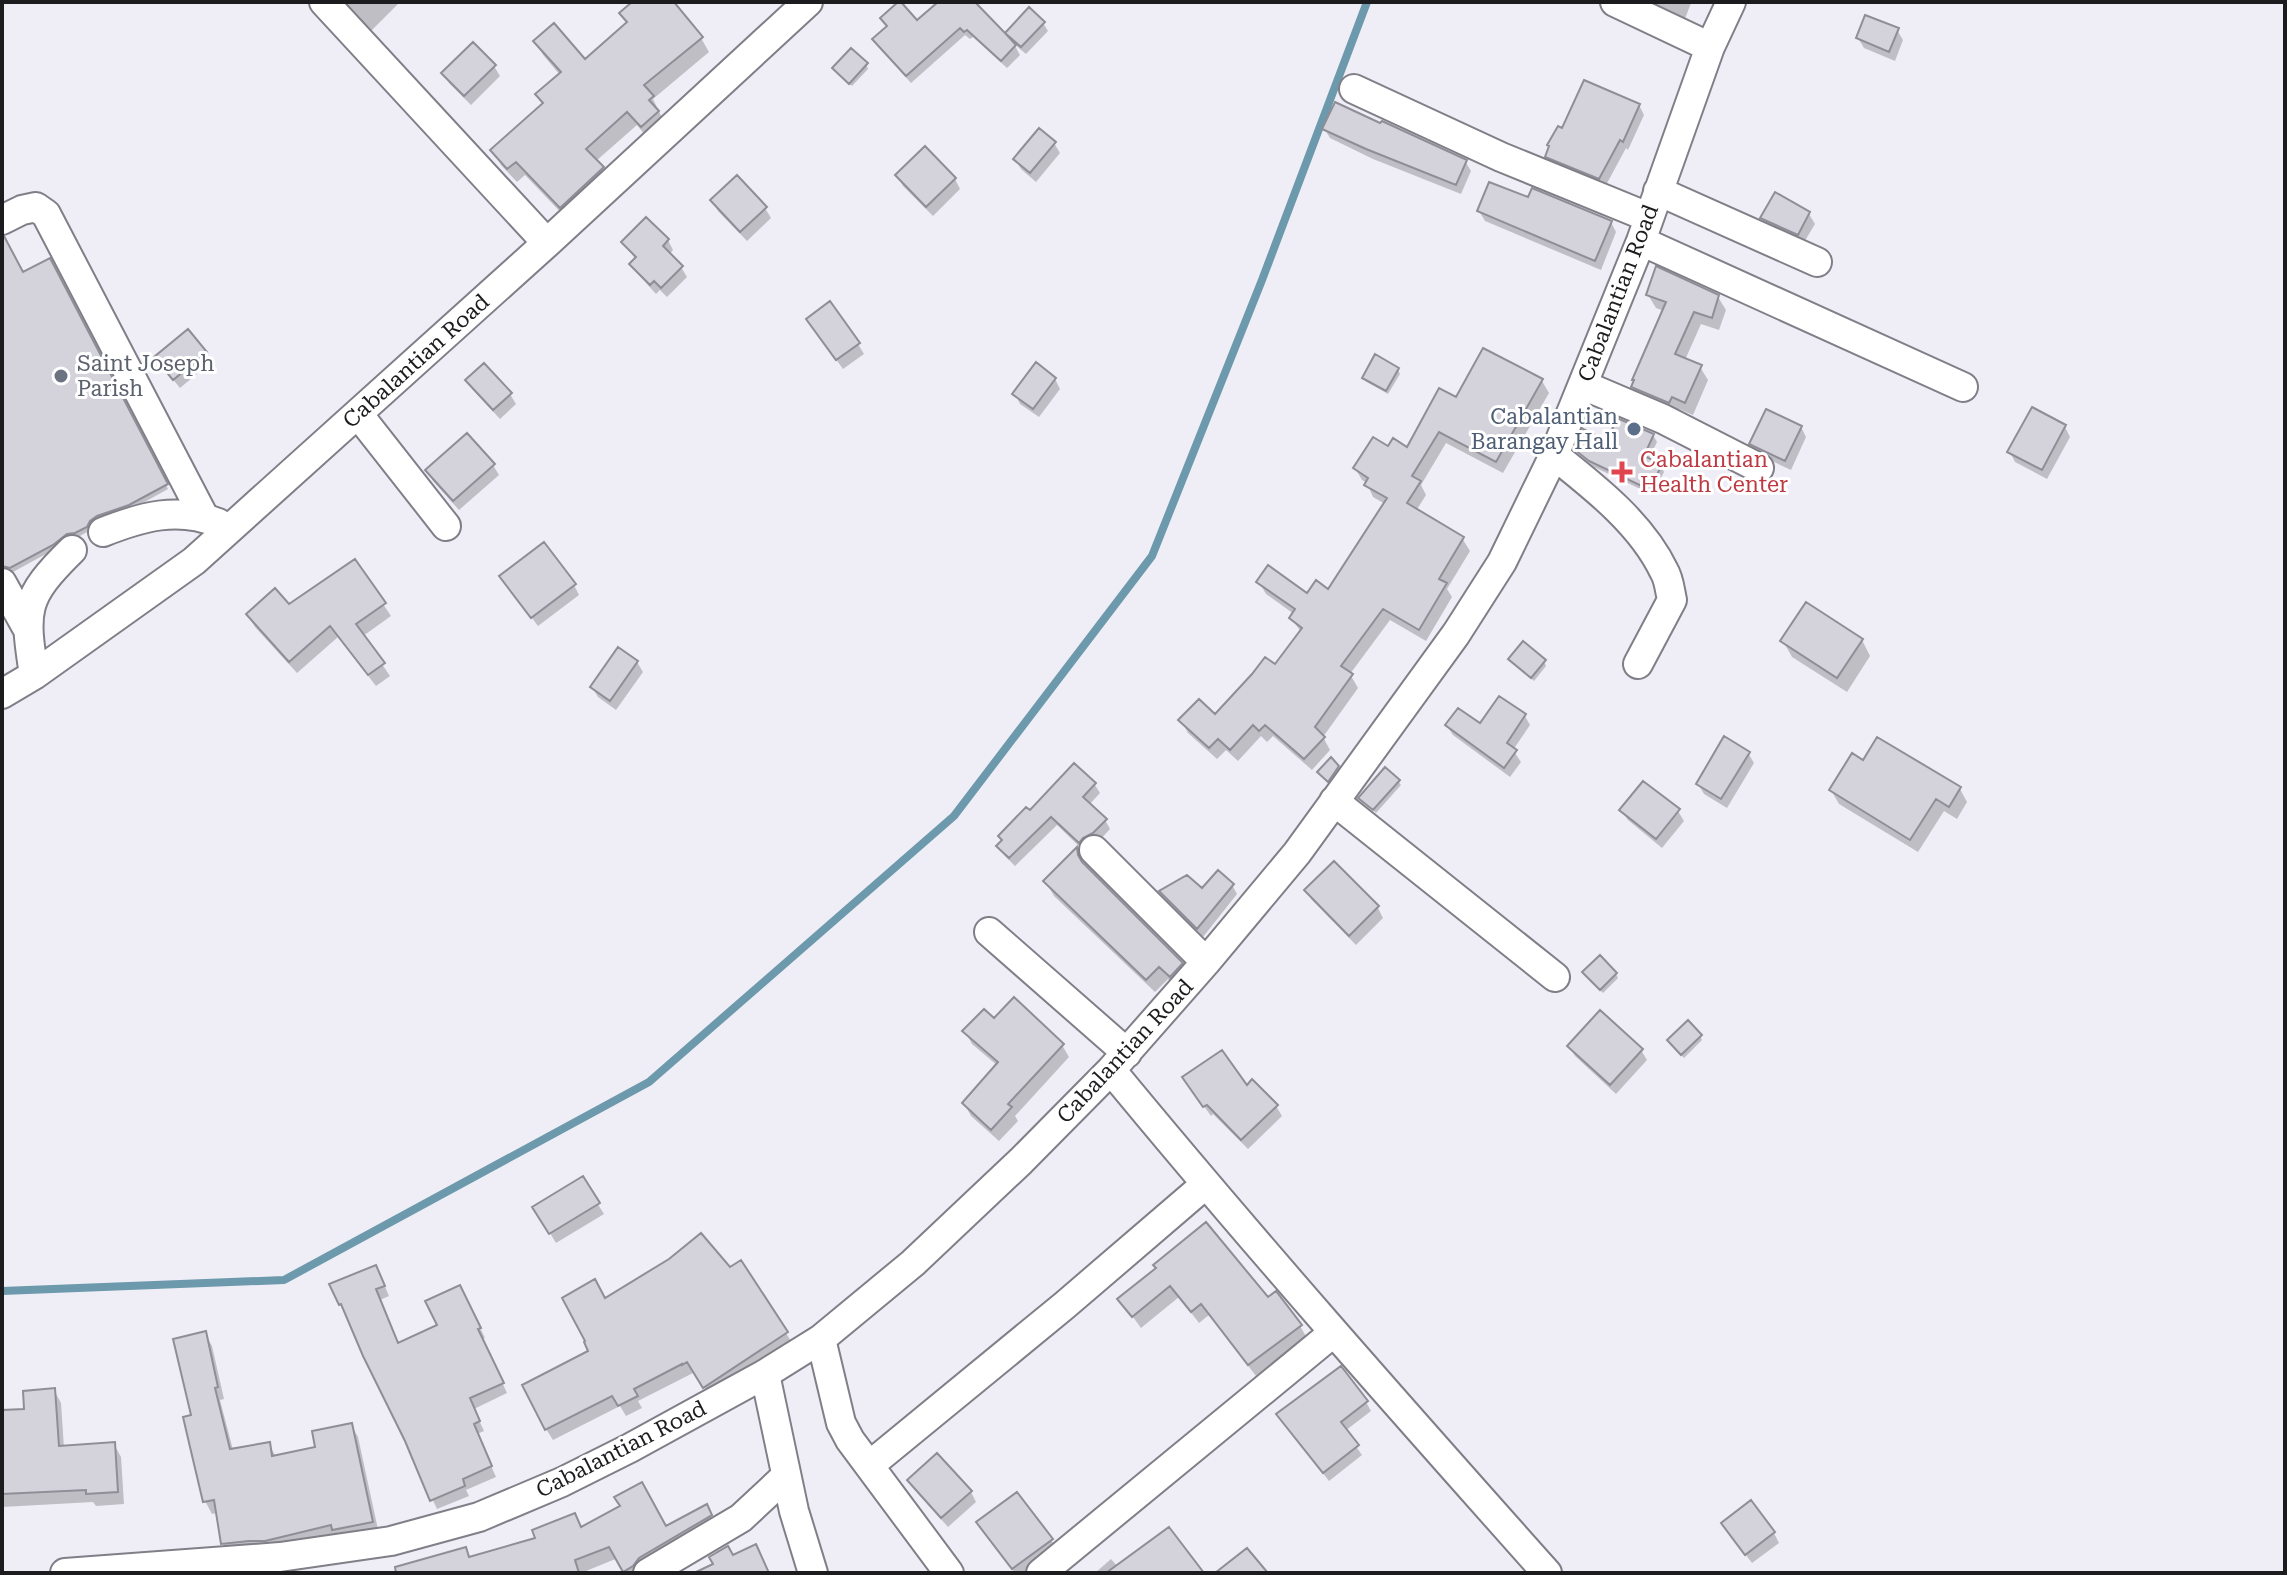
<svg xmlns="http://www.w3.org/2000/svg" width="2287" height="1575" font-family="'Roboto Serif',serif">
  <style>
    .shadow { fill: #0003 }
    .lines { fill: none; stroke-linecap: round; stroke-linejoin: round }
    .stream { stroke: #6c99ab; stroke-width: 8 }
    .building { fill: #d4d2db; stroke: #8f8d96; stroke-width: 2 }
    .minor-casing { stroke: #807e87; stroke-width: 32 }
    .minor { stroke: #fff; stroke-width: 28 }
    .worship-dot { fill: #6b7280; stroke: #fff; stroke-width: 3 }
    .service-dot { fill: #5c6f8a; stroke: #fff; stroke-width: 3 }
    .health-dot { fill: #e0444e; stroke: #fff; stroke-width: 3 }
    .labels { text-anchor: middle; dominant-baseline: central; stroke-width: 6; stroke-linejoin: round; paint-order: stroke }
    .street-label { font-size: 22px; fill: #1c1b1e; stroke: #fff }
    .worship-label { font-size: 22px; fill: #5b616d; stroke: #fff; text-anchor: start }
    .service-label { font-size: 22px; fill: #4e5e75; stroke: #fff; text-anchor: end }
    .health-label { font-size: 22px; fill: #be3a42; stroke: #fff; text-anchor: start }
  </style>
  <rect width="100%" height="100%" fill="#efeef7"/>
  <path class="shadow" d="M343,2H400L371,31Z
    M635,2H672L701,38L709,52L653,99L666,126L650,141L637,125L596,161L611,182L569,221L525,175L517,182L501,165L493,150L544,105L537,94L560,75L544,56L535,42L585,62L628,24Z
    M941,2H972L1005,36L1029,10L1043,23L1048,31L1026,54L1014,44L1020,55L1007,68L973,37L970,39L965,35L911,83L880,48L875,39L888,28L882,18L917,22Z
    M1636,2H1691V3L1683,24Z
    M1897,30L1903,40L1895,61L1864,48L1858,38Z
    M866,64L868,69L852,86L837,72Z
    M494,66L500,76L471,105L449,83L444,73Z
    M1639,105L1644,115L1628,150L1626,148L1605,187L1552,166L1547,156Z
    M1324,128L1465,161L1471,171L1461,194L1373,159L1330,138Z
    M1054,143L1060,153L1036,182L1021,169L1015,159Z
    M925,149L955,179L960,189L933,216L903,186L898,176Z
    M1529,200L1611,222L1616,232L1601,270L1485,221L1479,211Z
    M712,201L765,208L771,218L747,241L718,211Z
    M1809,214L1815,224L1803,244L1768,228L1762,218Z
    M2,239L23,275L49,261L168,489L132,509L92,525L89,531L78,537L69,538L55,549L13,572L2,571Z
    M668,240L673,250L669,255L681,267L687,277L667,297L660,290L656,294L638,274L632,264L636,260L623,242Z
    M1648,295L1718,297L1726,310L1719,330L1701,324L1685,360L1700,367L1708,380L1693,415L1679,409L1676,415L1641,400L1633,387L1664,311L1656,308Z
    M814,329L858,344L864,354L843,369Z
    M205,353L211,362L180,388L163,367Z
    M1398,370L1400,374L1388,394L1367,382L1364,378Z
    M1055,379L1060,389L1039,417L1020,404L1015,394Z
    M467,380L510,394L516,404L500,419L473,390Z
    M1542,381L1549,393L1503,473L1446,443L1421,485L1426,495L1416,511L1462,538L1470,551L1447,589L1452,597L1426,641L1390,620L1350,674L1358,688L1323,737L1330,750L1312,770L1273,736L1267,742L1261,736L1238,761L1226,750L1217,759L1188,733L1181,720L1215,716L1276,667L1301,632L1291,618L1294,614L1266,594L1259,582L1308,596L1329,592L1385,504L1373,497L1367,483L1362,480L1355,468L1388,448L1408,449L1457,400Z
    M1801,427L1806,437L1791,470L1757,454L1751,444Z
    M2065,427L2070,437L2047,479L2015,462L2010,452Z
    M1653,435L1657,442L1648,460L1661,466L1664,472L1653,495L1594,467L1581,456L1577,449Z
    M493,465L499,475L459,510L433,481L428,471Z
    M355,562L391,616L363,636L390,676L376,686L338,637L297,673L255,627L248,615L289,607Z
    M574,585L579,595L538,626L508,586Z
    M1862,640L1870,656L1847,692L1792,657L1783,641Z
    M1510,659L1544,661L1546,666L1534,681Z
    M637,662L643,672L616,710L598,697L592,687Z
    M1525,716L1530,725L1513,750L1521,762L1510,777L1453,735L1447,726H1480Z
    M1748,753L1754,763L1727,808L1704,794L1698,784Z
    M1074,766L1095,785L1100,793L1089,805L1105,820L1110,829L1098,842L1084,851L1057,825L1015,866L1004,855L999,846Z
    M1338,767L1340,771L1331,785L1319,772Z
    M1398,781L1401,785L1376,813L1360,798Z
    M1960,789L1967,802L1957,819L1944,811L1918,852L1839,804L1831,790Z
    M1622,811H1678L1684,821L1662,848L1628,820Z
    M1077,850L1085,867L1181,964L1189,978L1179,990L1168,979L1155,992L1054,896L1046,882Z
    M1334,863L1378,908L1383,918L1356,945L1312,900L1306,890Z
    M1232,885L1237,894L1203,937L1167,900L1162,892L1202,891Z
    M1616,974L1618,978L1603,993L1587,977Z
    M994,1021L1062,1045L1069,1057L1015,1116L1018,1121L999,1141L971,1116L964,1103L998,1066L972,1044L965,1031Z
    M1700,1036L1702,1040L1684,1058L1672,1045Z
    M1569,1046L1641,1050L1647,1060L1616,1094L1575,1056Z
    M1191,1088H1247L1276,1106L1282,1116L1248,1149L1213,1114L1211,1116Z
    M582,1179L604,1214L556,1243L535,1208Z
    M1158,1269L1268,1300L1300,1326L1307,1338L1256,1376L1209,1315L1199,1323L1179,1297L1141,1328L1120,1299Z
    M729,1270L786,1333L792,1343L711,1398L695,1372L638,1401L642,1408L626,1416L620,1406L553,1440L546,1429L591,1352L605,1301Z
    M381,1277L389,1296L380,1300L399,1345L439,1326L465,1297L485,1338L482,1339L507,1393L474,1409L484,1431L477,1434L496,1477L466,1490L469,1496L437,1509L341,1304Z
    M205,1334L212,1346L224,1399L220,1400L233,1450L269,1444L276,1457L317,1448L351,1425L358,1437L379,1534L231,1556L223,1544L218,1513L212,1514L205,1501L193,1416Z
    M54,1390L61,1403L64,1448L114,1444L121,1457L124,1504L96,1506L93,1502L2,1507V1412L26,1411Z
    M1366,1402L1371,1411L1345,1431L1362,1455L1329,1481L1284,1423Z
    M937,1455L971,1492L976,1502L948,1527L915,1490L909,1481Z
    M706,1507L718,1528L644,1573H626L618,1558L581,1573H402L465,1549L470,1559L538,1540L575,1515L582,1529L665,1528Z
    M984,1533L1051,1540L1057,1549L1025,1573H1015Z
    M1774,1533L1779,1543L1752,1563L1730,1534Z
    M1111,1559L1118,1567L1201,1573H1095Z"/>
  <g class="lines">
    <path class="stream" d="M2,1291L284,1280L649,1082L954,816L1152,556L1262,280L1367,2"/>
  </g>
  <path class="building" d="M632,2H674L703,37L644,85L654,96L649,100L659,111L641,127L627,112L586,149L604,167L560,208L516,162L507,169L490,150L543,103L535,94L561,72L533,41L554,23L585,59L627,22L619,13Z
    M898,2H901L917,20L938,2H975L1005,33L1029,7L1045,22L1021,47L1005,33L1016,45L1001,61L967,30L964,32L960,28L906,76L872,39L887,26L880,18Z
    M1865,15L1899,28L1889,52L1856,38Z
    M473,42L496,65L464,96L441,73Z
    M851,48L868,63L849,84L832,68Z
    M1584,80L1640,104L1623,142L1620,140L1599,179L1545,157L1549,146L1547,145L1558,126L1562,128Z
    M1335,102L1380,123L1382,121L1467,160L1456,185L1366,149L1322,129Z
    M1039,128L1056,142L1030,173L1013,159Z
    M925,146L956,178L926,207L895,175Z
    M737,175L767,207L740,232L710,200Z
    M1489,182L1528,197L1532,188L1612,221L1595,261L1477,211Z
    M1775,192L1810,212L1798,235L1760,218Z
    M646,217L669,239L663,246L683,266L661,288L654,281L650,285L629,264L636,257L621,242Z
    M4,236L23,272L50,258L168,484L129,505L97,516L90,521L87,527L75,533L67,534L53,545L10,568L2,566V237Z
    M1656,266L1719,295L1712,318L1694,312L1675,354L1702,365L1685,403L1672,397L1669,403L1631,387L1634,380H1632L1666,302L1646,295Z
    M830,301L860,343L836,360L806,319Z
    M188,329L207,352L173,380L154,357Z
    M1483,348L1543,379L1496,462L1439,432L1412,476L1421,481L1407,503L1464,537L1439,579L1447,583L1419,630L1383,609L1341,666L1353,674L1315,727L1325,737L1304,759L1265,725L1259,731L1253,725L1230,750L1218,739L1209,748L1178,720L1199,699L1215,714L1252,674L1265,657L1275,664L1302,628L1289,618L1295,609L1256,582L1268,565L1307,593L1316,580L1328,589L1387,498L1364,485L1368,478L1353,468L1366,448L1373,437L1388,446L1393,438L1407,447L1439,388L1456,397Z
    M1375,354L1399,368L1386,391L1362,378Z
    M1036,362L1056,378L1033,409L1012,394Z
    M484,363L512,393L493,410L465,380Z
    M2032,407L2066,425L2042,470L2007,452Z
    M1766,409L1802,426L1785,461L1749,444Z
    M1617,418L1654,434L1644,456L1662,464L1650,490L1589,461L1575,450L1583,429L1607,441Z
    M467,433L495,464L453,501L425,470Z
    M544,542L576,584L531,618L499,576Z
    M355,559L386,603L356,624L385,663L368,675L330,626L289,662L246,614L275,588L289,604Z
    M1806,602L1863,639L1837,678L1780,641Z
    M1523,641L1546,660L1531,678L1508,659Z
    M618,647L638,661L610,701L590,687Z
    M1499,696L1526,714L1507,743L1517,750L1504,768L1445,725L1458,708L1480,723Z
    M1724,736L1750,752L1721,799L1696,784Z
    M1877,737L1961,787L1949,807L1936,799L1910,840L1829,790L1852,753L1863,760Z
    M1331,757L1339,766L1328,782L1317,772Z
    M1074,763L1096,783L1083,797L1107,819L1093,833L1083,838L1079,843L1051,817L1009,858L996,846L1002,840L998,836L1026,807L1030,810Z
    M1385,767L1400,780L1373,810L1358,798Z
    M1643,781L1680,809L1656,839L1619,810Z
    M1077,847L1078,855L1082,862L1183,963L1170,977L1159,967L1146,980L1043,881Z
    M1334,861L1379,906L1349,936L1304,890Z
    M1218,870L1234,884L1197,929L1159,891L1187,875L1202,888Z
    M1600,955L1617,973L1600,990L1582,972Z
    M1014,997L1064,1044L1008,1104L1012,1107L991,1130L962,1103L998,1062L962,1031L984,1009L994,1018Z
    M1600,1010L1643,1049L1610,1085L1567,1046Z
    M1688,1020L1702,1035L1681,1055L1667,1040Z
    M1222,1050L1247,1085L1252,1079L1278,1105L1241,1140L1207,1105L1203,1107L1182,1077Z
    M583,1176L600,1203L549,1234L532,1207Z
    M1206,1222L1268,1297L1276,1291L1302,1325L1248,1365L1201,1304L1191,1312L1170,1286L1132,1317L1117,1299L1156,1268L1153,1265Z
    M701,1233L730,1267L741,1260L788,1332L703,1388L687,1362L682,1365V1364L634,1389L638,1396L618,1406L612,1396L545,1430L522,1385L588,1351L584,1342L585,1341L562,1298L595,1279L605,1298L669,1259Z
    M376,1265L385,1286L376,1289L398,1343L437,1325L425,1301L460,1285L481,1328L478,1329L504,1383L470,1398L480,1421L474,1424L492,1466L463,1479L465,1486L430,1501L405,1441L363,1356L341,1304L339,1305L329,1284Z
    M206,1331L218,1387L215,1388L230,1449L270,1442L272,1456L315,1447L312,1431L352,1423L373,1522L332,1530L331,1525L265,1541H249L221,1544L214,1500L203,1502L190,1447L183,1417L191,1415L173,1339Z
    M1341,1366L1368,1401L1341,1422L1359,1445L1323,1473L1276,1414Z
    M55,1388L59,1446L115,1442L118,1492L86,1494V1490L2,1494V1410L24,1409L23,1391Z
    M937,1453L972,1491L941,1518L907,1480Z
    M642,1482L666,1526L707,1504L712,1515L639,1558L633,1566L623,1572L609,1547L575,1560L579,1573H396L395,1567L466,1547L469,1557L535,1538L532,1530L575,1513L581,1527L620,1506L614,1497Z
    M1017,1492L1053,1539L1012,1569L976,1522Z
    M1751,1500L1775,1532L1745,1555L1721,1523Z
    M1169,1527L1204,1573H1106Z
    M756,1544L769,1573H694L713,1564L709,1557L728,1546L733,1555Z
    M1247,1548L1268,1573H1215Z"/>
  <g class="lines">
    <defs>
      <path id="minor" d="M324,2L547,243
        M1615,2L1710,47
        M1354,89L1501,157L1648,217
        M1658,191L1817,262
        M2,220L22,210L36,207L46,214L204,517
        M1641,241L1963,387
        M1583,385L1663,419L1759,468
        M358,414L446,526
        M1554,455C1594,487 1641,523 1664,571C1669,579 1670,591 1672,600L1638,664
        M103,532C141,517 178,506 218,523
        M2,583L27,628
        M34,675C24,610 23,598 72,550
        M2,694L34,675L194,561L547,243L808,2
        M1334,801L1555,977
        M1094,850L1206,962
        M989,932L1127,1053
        M1111,1070C1252,1241 1399,1407 1547,1573
        M821,1339L841,1423L850,1440L949,1573
        M765,1374L794,1511L813,1573
        M870,1465L1065,1305L1206,1184
        M65,1573L280,1557L391,1541L479,1517L562,1482L630,1448L765,1374L821,1339L913,1263L1021,1161L1111,1070L1206,962L1297,853L1456,634L1502,562L1554,455L1641,241L1710,47L1731,2
        M648,1573L741,1518L786,1476
        M1041,1573L1333,1333"/>
    </defs>
    <use href="#minor" class="minor-casing"/>
    <use href="#minor" class="minor"/>
  </g>
  <circle class="worship-dot" cx="61" cy="376" r="8"/>
  <circle class="service-dot" cx="1634" cy="429" r="8"/>
  <path class="health-dot" d="M1618 460h8v8h8v8h-8v8h-8v-8h-8v-8h8z"/>
  <g class="labels">
    <g class="street-label">
      <text transform="translate(1618 293) rotate(-69)">Cabalantian Road</text>
      <text transform="translate(416 361) rotate(-42)">Cabalantian Road</text>
      <text transform="translate(1125 1051) rotate(-47)">Cabalantian Road</text>
      <text transform="translate(621 1449) rotate(-27)">Cabalantian Road</text>
    </g>
    <g class="worship-label">
      <text x="77" y="363">Saint Joseph<tspan x="77" dy="25">Parish</tspan></text>
    </g>
    <g class="service-label">
      <text x="1618" y="416">Cabalantian<tspan x="1618" dy="25">Barangay Hall</tspan></text>
    </g>
    <g class="health-label">
      <text x="1640" y="459">Cabalantian<tspan x="1640" dy="25">Health Center</tspan></text>
    </g>
  </g>
  <rect width="2287" height="1575" fill="none" stroke="#1c1b1e" stroke-width="8"/>
</svg>
